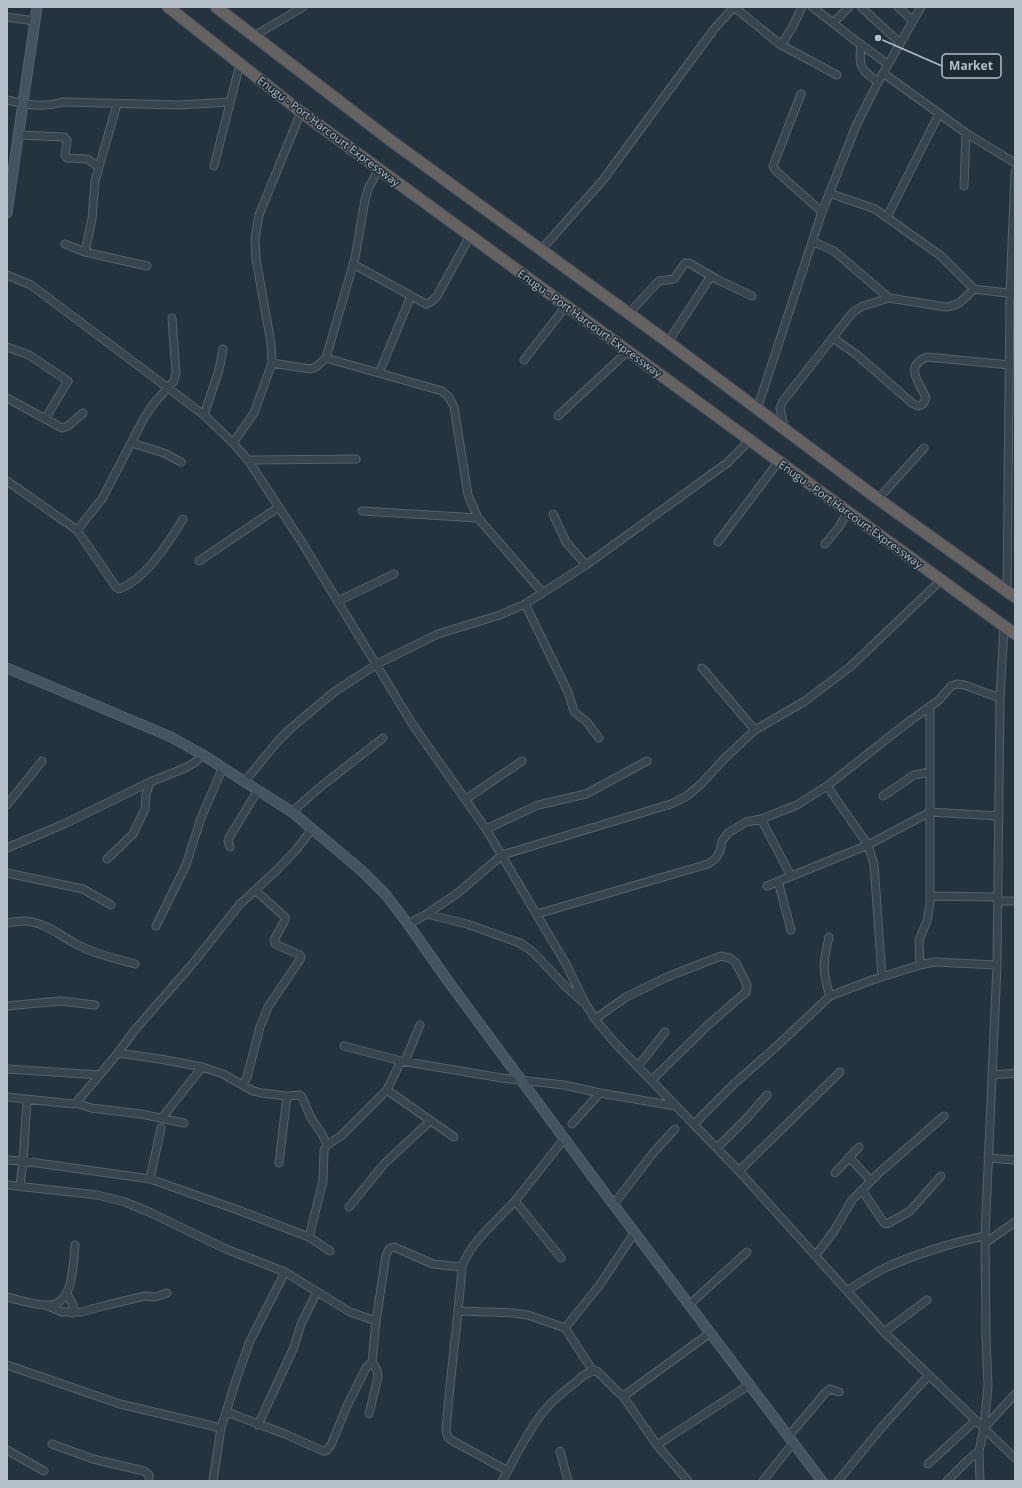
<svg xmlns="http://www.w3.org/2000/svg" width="1022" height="1488" font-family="'Open Sans',sans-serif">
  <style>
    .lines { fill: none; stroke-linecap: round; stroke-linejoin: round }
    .minor-casing { stroke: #56626c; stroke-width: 9 }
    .secondary-casing { stroke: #56626c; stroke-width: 11 }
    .trunk-casing { stroke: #434f59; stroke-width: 13 }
    .minor { stroke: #38444e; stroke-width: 7 }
    .secondary { stroke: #465461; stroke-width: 9 }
    .trunk { stroke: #656362; stroke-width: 11 }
    .labels { text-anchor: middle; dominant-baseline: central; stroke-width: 3; stroke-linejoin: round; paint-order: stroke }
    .street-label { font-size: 11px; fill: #b4bfc9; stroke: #1d2933 }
    .leader { fill: none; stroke: #b4bfc9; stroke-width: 1.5 }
    .callout-dot { fill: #b4bfc9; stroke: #1d2933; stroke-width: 1.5 }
    .callout { fill: #1d2933; stroke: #b4bfc9; stroke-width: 1.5 }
    .callout-label { font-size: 12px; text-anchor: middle; font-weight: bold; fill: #b4bfc9 }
  </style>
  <rect width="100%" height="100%" fill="#24333e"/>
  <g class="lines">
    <defs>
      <path id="minor" d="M734,7L781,45L837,75
        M812,7C829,19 844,32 860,44C870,51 879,57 888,65
        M861,7L900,43
        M898,7L913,21
        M7,17L35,21
        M834,22L849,7
        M254,36L303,7
        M861,44C859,67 859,68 878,82
        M781,45L792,28L802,7
        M883,73L966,133L1015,163
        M801,94L773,166L776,171L822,212
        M7,100C28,105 43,108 63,102L179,105L230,102
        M18,135L64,137L67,140L65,155L67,158L87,159L99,167
        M214,166L240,64
        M964,186L966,133
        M829,193L875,209L941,256L974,289L1015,294
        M887,217L939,114
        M812,241L834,251L889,298L946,307C959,306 965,298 974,289
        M65,244L85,252L147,266
        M541,250L603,180L714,29L734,7
        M85,252L92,219L95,181L117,104
        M353,264L426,304L431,302L437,296L470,236
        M7,275L31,285L204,415L233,443L248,460L301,541L413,725L486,829L566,964L585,1003L595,1019L614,1042L739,1171L884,1332L1015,1458
        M628,314L659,281L674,279L685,263H689L718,280L752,296
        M833,338L857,355L912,403L918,406L923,404L926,398C920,383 903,366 927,357L1010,365
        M668,342L711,276
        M7,347L29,355L68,381L45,419
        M326,358L442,391L449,397L454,407L468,495L478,518L543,593
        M524,360L566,306
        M272,363L310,369L316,367L326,358L355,258L365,200L369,187L379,169
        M379,373L411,296
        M7,398L62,428L68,426L83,413
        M757,409L822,212L856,126L878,82L921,7
        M204,415L219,370L223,349
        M558,416L628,351
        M785,430L780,408L783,401L853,312L863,306L889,298
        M132,443L164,453L181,462
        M233,443L254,413L272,363L271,343L256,259L255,239L259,215L301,112
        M248,460L356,459
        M7,481L77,530L102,499L144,418L155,402L174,381L176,373L172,318
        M878,499L924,448
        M362,511L478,518
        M553,514L566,542L586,565
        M77,530L116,587L119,589C145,580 169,542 183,519
        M718,542L779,461
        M825,544L838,528L848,512
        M199,561L279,507
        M1007,591L1010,293L1015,172
        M338,601L394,574
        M525,604L568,692L574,711L578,715L586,721L599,738
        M702,668L755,730
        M245,781L278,741L290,729L334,692L377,664L438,634L500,615L525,604L586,565L727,463L750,440
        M827,786L868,845L874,864L882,977
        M883,796L914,775L930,772
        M466,799L522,761
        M7,805L42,761
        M292,812L319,788L383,738
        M761,819L791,876
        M486,829L538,805L586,794L647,761
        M230,847L228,841L229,838L258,790
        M7,848L64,824L150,782L185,768L194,763L203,755
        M107,859L133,834L145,809L146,794L150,782
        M7,873L83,889L111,905
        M778,881L791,930
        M767,886L868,845L930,812L999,816
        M930,896L997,897
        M997,901H1015
        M427,914L467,924L520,943L533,952L565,986L583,1002
        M537,914L708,864L716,858L720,851L722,841L728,833L746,822L761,819L797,805L827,786L907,723L939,700L951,686L957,684L964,685L1000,698
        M7,923C13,922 20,921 26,921C47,923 63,938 82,947C99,955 117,959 135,964
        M408,924L427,914L459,892L502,855L671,804L687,796L702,783L725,758L755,730L805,701L850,667L941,580
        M156,926L186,865L201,818L223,767
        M829,937C823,961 822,972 830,996
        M920,965L919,940L927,921L930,904V706
        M7,1006L60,1001L95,1005
        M595,1019L626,997L667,977L721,956L730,958L736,963L747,985L746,992L708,1025L652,1080
        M344,1046L401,1061L502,1078L564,1085L600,1093L675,1106
        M118,1053L160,1059L202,1067L223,1074L253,1091L262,1093L287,1096L300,1095L302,1097L311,1118L322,1134L327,1145
        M405,1061L420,1025
        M639,1065L665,1032
        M7,1069L100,1075
        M992,1075L1015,1073
        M243,1084L247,1077L260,1027L268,1007L301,958L300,955L275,944L274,940L285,920V917L255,890
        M387,1090L454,1137
        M7,1097L73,1104L76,1103L118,1053L134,1031L194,962L240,904L277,870L296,850L312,829
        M76,1103L91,1108L141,1114L184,1123
        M162,1118L202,1067
        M572,1124L600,1093
        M694,1124L735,1083L778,1045L830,996L872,980L920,965L934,962L997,965
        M717,1148L748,1117L767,1095
        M849,1157L871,1181
        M988,1158L1015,1160
        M7,1160L23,1161L150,1179L238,1210L309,1237
        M279,1163L287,1096
        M739,1171L840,1072
        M835,1173L859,1147
        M150,1179L161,1128
        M7,1185L97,1195L125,1202L149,1212L226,1249L285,1272L350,1312L376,1321
        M20,1186L23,1161L27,1100
        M862,1190L884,1223L887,1224L910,1211L941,1176
        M515,1201L561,1258
        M614,1204L653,1153L675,1129
        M349,1207L384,1164L430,1121
        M985,1243L1015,1222
        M330,1251L309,1237L323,1181L324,1150L327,1145L341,1136L387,1090L401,1061
        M816,1255L834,1231L852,1200L880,1172L944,1116
        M848,1290C860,1283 872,1274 885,1268C913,1255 954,1242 985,1236
        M67,1294L73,1305V1313
        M7,1297C20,1300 33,1305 46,1305C74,1307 73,1264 75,1245
        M690,1304L747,1252
        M48,1306L62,1312H81L107,1305L145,1296L155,1297L167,1293
        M459,1311L514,1313L528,1315L565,1328L593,1371
        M565,1328L599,1286L635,1232
        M884,1332L927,1300
        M7,1365L120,1404L221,1428
        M622,1395L657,1445L688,1481
        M227,1412L285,1434L323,1451H326L331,1445L347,1406L366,1368L372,1362
        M369,1414L378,1377L377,1370L372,1362L376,1321L386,1255L389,1249L394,1247L433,1264L462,1267
        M258,1425L294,1347L301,1324L317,1292
        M984,1428L1015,1394
        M788,1437L825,1393L830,1389L839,1392
        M52,1444L93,1459L144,1471L149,1475V1481
        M657,1445L749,1385
        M7,1450L44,1471
        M560,1451L568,1481
        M928,1464L976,1420
        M508,1471L451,1440L448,1437L446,1431C450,1376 458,1322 462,1267C471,1241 497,1221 515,1201C532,1180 548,1159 565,1138
        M213,1481L221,1428L237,1377L250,1341L285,1272
        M502,1481C515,1458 527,1432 544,1411C553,1400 564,1391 576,1382C581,1377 589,1370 597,1371L619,1393L622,1395H625L710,1333
        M763,1481L793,1443
        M838,1481L882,1427L929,1375
        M947,1481L968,1460L979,1451
        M980,1481L979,1451L984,1428L988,1386L986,1337L985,1236L997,965L1000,698L1004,626"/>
      <path id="secondary" d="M7,213L37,7
        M7,668L171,737L203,755L292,812L362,871L386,895L408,924L448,981L592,1176L822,1481"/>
      <path id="trunk" d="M168,7L301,112L1015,634
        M216,7L394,143L668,342L878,499L1015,597"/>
    </defs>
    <use href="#minor" class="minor-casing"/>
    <use href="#secondary" class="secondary-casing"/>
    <use href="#trunk" class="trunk-casing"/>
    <use href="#minor" class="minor"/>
    <use href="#secondary" class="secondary"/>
    <use href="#trunk" class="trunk"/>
  </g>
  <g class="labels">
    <g class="street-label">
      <text transform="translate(329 131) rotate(37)">Enugu - Port Harcourt Expressway</text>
      <text transform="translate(590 323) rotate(36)">Enugu - Port Harcourt Expressway</text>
      <text transform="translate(851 514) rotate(36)">Enugu - Port Harcourt Expressway</text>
    </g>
  </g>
  <path class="leader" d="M878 38L942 66"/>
  <circle class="callout-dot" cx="878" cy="38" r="4"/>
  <rect class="callout" x="942" y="54" width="59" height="24" rx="4"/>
  <g class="callout-label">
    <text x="971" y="70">Market</text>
  </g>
  <rect width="1022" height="1488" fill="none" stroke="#b4bfc9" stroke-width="16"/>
</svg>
